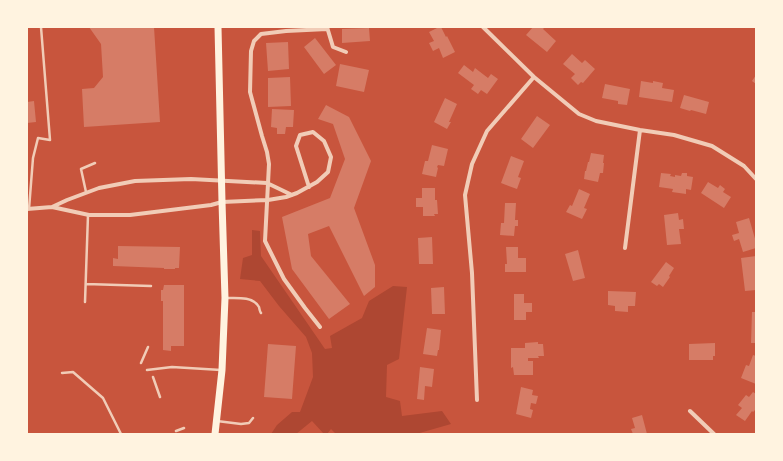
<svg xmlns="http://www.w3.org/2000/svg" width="783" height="461" font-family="Rubik,sans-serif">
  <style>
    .green { fill: #ae4732 }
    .building { fill: #d67c66 }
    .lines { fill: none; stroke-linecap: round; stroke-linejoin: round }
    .service { stroke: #f1ccb7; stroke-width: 2.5 }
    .minor { stroke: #f1ccb7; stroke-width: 4 }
    .secondary { stroke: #fff3e0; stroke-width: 7 }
  </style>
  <rect width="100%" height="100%" fill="#c8553d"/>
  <path class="green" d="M252,230L260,231L261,256L325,349L332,348L330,336L362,318L369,301L393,286L407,287L399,359L387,365L386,397L400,401L402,416L442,411L451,424L416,434H336L331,429L327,434H324L312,421L296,434H271L277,425L292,412H300L313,377L312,353L306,337L279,306L260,281L240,279L243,258L252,255Z"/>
  <path class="building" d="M89,27H154L160,122L84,127L82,89L94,88L103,77L101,44Z
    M439,27H441L446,37L447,36L455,52L443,58L439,48L433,51L429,43L434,41L429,32Z
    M533,27H545L543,29L556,41L547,52L526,35Z
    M369,28L370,41L342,43V29Z
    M315,38L336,65L324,74L304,47Z
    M288,42L289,69L268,71L266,43Z
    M572,54L582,63L585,60L595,69L583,83L581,82L578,85L571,78L575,74L563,64Z
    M340,64L369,70L364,92L336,86Z
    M464,65L473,72L475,68L488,78L491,74L498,79L487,94L481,90L478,94L471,89L474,85L458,73Z
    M756,75V84L752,81Z
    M290,77L291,106L268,107V78Z
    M641,81L653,83V81L663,83L662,88L674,90L672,102L639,97Z
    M605,84L630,89L627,105L618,104V101L602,98Z
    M684,95L709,102L706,114L691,110L690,111L680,108Z
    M445,98L457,104L449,122H451L447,129L434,122Z
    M34,101L36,122L27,123V102Z
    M326,105L349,117L371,161L354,208L375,265V287L364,296L329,226L308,234L311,256L350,304L329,319L292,269L282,217L330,198L345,159L333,124L318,119Z
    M272,109L294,110L293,127H286L285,134H277V128L271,127Z
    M537,116L550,125L533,148L521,139Z
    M432,145L448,149L444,166L438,165L437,167L438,168L436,177L422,174L425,161H428Z
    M591,153L604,155L603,163H604L603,173H600L598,182L584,179L585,171H586L588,162H589Z
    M511,156L524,161L518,177L521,178L517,189L501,183Z
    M661,173L671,174L670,176L675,177V175L681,176L682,173H687V176L693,177L691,190L686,189V194L672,192L673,189L659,187Z
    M708,182L718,188L720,185L725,189L723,192L731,197L724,208L701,193Z
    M422,188H435V200H437L438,214H434L435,216H423V207H416V198H422Z
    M579,189L590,194L584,208L587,209L582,219L566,212L570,205L572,206Z
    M505,203H516L515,220H518V226H515L514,236L500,235L501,223H504Z
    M678,213L679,220L683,219L684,229H679L681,244L667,245L664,215Z
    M749,218L756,242V248L743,252L739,239L734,241L732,235L739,233L736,222Z
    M432,237L433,264H419L418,238Z
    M118,246L180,247L179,268H175V269H164V268L113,266V258L118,259Z
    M506,247H518V258H526V272H505V264H507Z
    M578,250L585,278L573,281L565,254Z
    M756,256V290L745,291L741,258Z
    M666,262L674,268L669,276L670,277L663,287L659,284L657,286L651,282Z
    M164,285H184V346H171V351L163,350V301H161V290H163Z
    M444,287L445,314H432L431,288Z
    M608,291L636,292L635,306H628V312L615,311V306L608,305Z
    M514,294H524V303H532V312H526V320H514Z
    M752,312H756V343H751Z
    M427,328L441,330L439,350H438L437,356L423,354Z
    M538,342V344H543L544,356H538L539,358H528V361H533V375H514L513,367L511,368V348H525V343Z
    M715,343V356H713V360H689V344Z
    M268,344L296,346L292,399L264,397Z
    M753,355L756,356V384L741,378L746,365L749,366Z
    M420,367L434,369L432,387L425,386L424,400L417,399Z
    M521,387L533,390L532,395L538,396L536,404L531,403L530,409L533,410L531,418L516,414Z
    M753,392L756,394V409L753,412L752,411L745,421L736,415L742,408L738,405L746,395L749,397Z
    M642,415L647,434H633L631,429L635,428L632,418Z"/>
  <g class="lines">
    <path class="service" d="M86,192L81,169L95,163
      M29,209L33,158L38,138L50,140L41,27
      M86,284L151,286
      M225,298C236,298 253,296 259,307C259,307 260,312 261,313
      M85,302L88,215
      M141,363L148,347
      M147,370L172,367L221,370
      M62,373L73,372L103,398L121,434
      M153,377L160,397
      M217,421L241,424L249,423L253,418
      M176,431L184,428"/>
    <path class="minor" d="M327,27L333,47L346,52
      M483,27L534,77L579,114L596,121L640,130L674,135L712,146L744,166L756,179
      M52,207L67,200L99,188L135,181L191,179L267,183L292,195
      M27,209L52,207L89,215H130L211,205L222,202L268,200L286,197L297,193L317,182L328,172L331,157L324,141L313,132L300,135L296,146L309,187
      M625,248L640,130
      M320,327L305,308L284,279L265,241L269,164L267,152L262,136L250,92L251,51L254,41L261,34L286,31L327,29
      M477,400L472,273L465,195L472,164L487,131L534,77
      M690,411L714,434"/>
    <path class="secondary" d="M215,434L222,370L225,298L222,202L218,27"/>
  </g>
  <rect width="783" height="461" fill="none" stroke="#fff3e0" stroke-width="56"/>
</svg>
